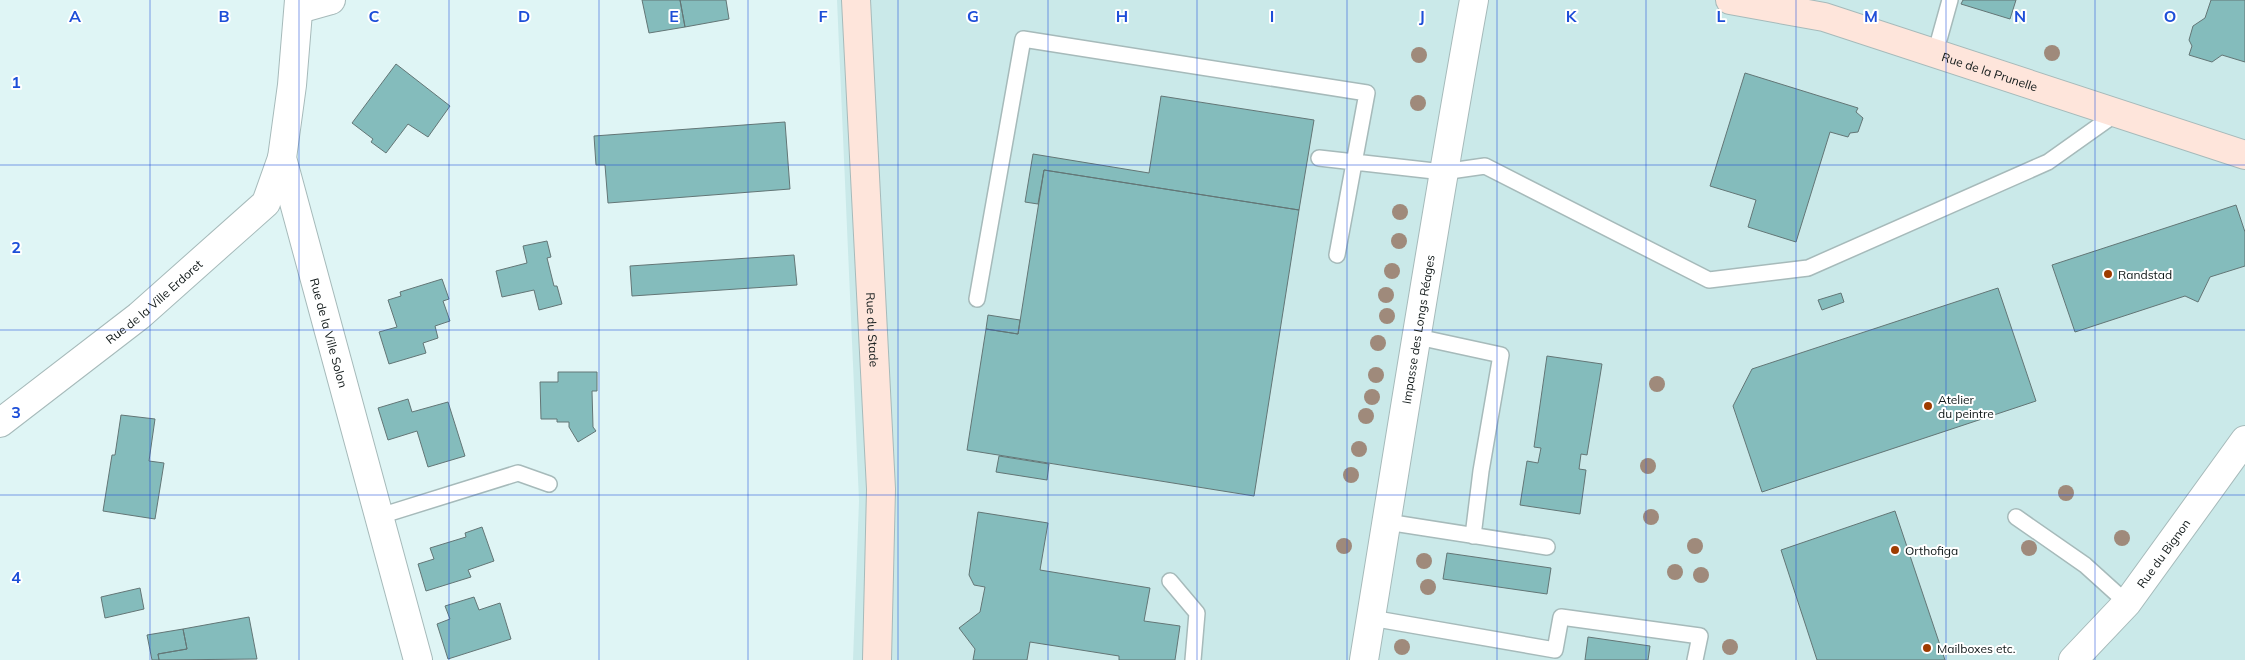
<svg xmlns="http://www.w3.org/2000/svg" width="2245" height="660" font-family="Mulish,sans-serif">
  <style>
    .built { fill: #cae9e9 }
    .building { fill: #84bcbc; stroke: #637676 }
    .lines { fill: none; stroke-linecap: round; stroke-linejoin: round }
    .lane-casing { stroke: #a6baba; stroke-width: 18 }
    .street-casing { stroke: #a6baba; stroke-width: 30 }
    .secondary-casing { stroke: #a6baba; stroke-width: 30 }
    .lane { stroke: #fff; stroke-width: 15 }
    .street { stroke: #fff; stroke-width: 28 }
    .secondary { stroke: #fee5db; stroke-width: 28 }
    .tree { fill: #9f8a7b }
    .grid { fill: none; stroke: #1d4ed8; stroke-width: 1; stroke-opacity: 0.55 }
    .poi-dot { fill: #9e3c00; stroke: #fff; stroke-width: 2 }
    .labels { text-anchor: middle; dominant-baseline: central; stroke-width: 4; stroke-linejoin: round; paint-order: stroke }
    .street-label { font-size: 12px; fill: #0f1717; stroke: #fff }
    .poi-label { font-size: 12px; fill: #0f1717; stroke: #fff; text-anchor: start }
    .grid-label { font-size: 16px; text-anchor: middle; font-weight: bold; fill: #1d4ed8; stroke: #fff; stroke-width: 4; stroke-linejoin: round; paint-order: stroke }
  </style>
  <rect width="100%" height="100%" fill="#dff5f5"/>
  <path class="built" d="M837,0H2245V660H853L859,501Z"/>
  <path class="building" d="M642,0H680L685,27L649,33Z
    M680,0H726L729,19L685,27Z
    M1963,0H2016L2010,19L1961,4Z
    M2211,0H2245V62L2222,55L2212,62L2189,55L2192,46L2189,40L2193,26L2205,18Z
    M396,64L450,106L428,137L408,124L386,153L371,142L373,139L352,123Z
    M1745,73L1858,108L1856,112L1863,118L1858,132L1850,133L1848,137L1830,132L1796,242L1748,227L1756,200L1710,186Z
    M1161,96L1314,120L1299,210L1044,170L1038,204L1025,202L1033,154L1149,173Z
    M785,122L790,189L608,203L605,165H596L594,136Z
    M1044,170L1299,210L1254,496L967,450L986,329L1018,334Z
    M2236,205L2245,232V266L2210,277L2198,302L2185,296L2075,332L2052,265Z
    M547,241L551,257L547,258L554,286H557L562,304L539,310L534,290L502,297L496,271L527,263L523,246Z
    M794,255L797,285L632,296L630,266Z
    M442,279L449,299L443,301L450,321L435,326L438,338L423,343L426,353L389,364L379,332L397,327L388,300L401,296L400,292Z
    M1998,288L2036,401L1762,492L1733,406L1752,369Z
    M1841,293L1844,302L1822,310L1818,300Z
    M988,315L1020,320L1018,334L986,329Z
    M1547,356L1602,364L1587,455L1581,454L1579,469L1586,470L1580,514L1520,505L1527,461L1538,463L1541,448L1534,447Z
    M558,372H597V391H592L593,427L596,431L578,442L569,427V422H557V419H541L540,382H558Z
    M408,399L412,412L448,402L465,456L428,467L417,431L388,440L378,408Z
    M121,415L155,419L149,461L164,463L155,519L103,511L112,455H115Z
    M999,456L1049,464L1047,480L996,472Z
    M1895,511L1945,660H1817L1781,550Z
    M978,512L1048,523L1040,570L1150,588L1144,621L1180,626L1175,660H1119V656L1030,642L1027,660H973L975,649L959,628L980,612L985,587L974,585L969,575Z
    M482,527L494,561L468,570L471,577L426,591L418,564L434,559L430,548L466,537L465,533Z
    M1447,553L1551,568L1547,594L1443,579Z
    M140,588L144,609L105,618L101,597Z
    M474,597L479,610L500,603L511,639L448,659L437,624L450,619L445,606Z
    M249,617L257,659L159,660L158,654L187,649L183,629Z
    M183,629L187,649L158,654L159,660H152L147,635Z
    M1588,637L1650,646L1648,660H1585Z"/>
  <g class="lines">
    <defs>
      <path id="lane" d="M1935,54L1950,0
        M1319,158L1443,172L1485,166L1709,280L1808,268L2048,162L2117,113
        M977,299L1023,39L1367,93L1337,255
        M1418,337L1501,355L1481,471L1473,536
        M380,516L518,473L549,484
        M2016,517L2085,565L2127,603
        M1387,522L1547,547
        M1170,581L1197,613L1193,660
        M1371,618L1555,650L1561,617L1700,636L1695,660"/>
      <g id="street">
        <path id="s1" d="M299,0L292,85L282,158L418,660"/>
        <path d="M299,9L331,0"/>
        <path id="s2" d="M0,423L139,316L266,203L282,158"/>
        <path id="s3" d="M1364,660C1400,440 1434,220 1474,0"/>
        <path id="s4" d="M2073,660L2127,603L2245,440"/>
      </g>
      <g id="secondary">
        <path id="s5" d="M856,0L881,489L877,660"/>
        <path id="s6" d="M1730,0L1824,17L2245,155"/>
      </g>
    </defs>
    <use href="#lane" class="lane-casing"/>
    <use href="#street" class="street-casing"/>
    <use href="#secondary" class="secondary-casing"/>
    <use href="#lane" class="lane"/>
    <use href="#street" class="street"/>
    <use href="#secondary" class="secondary"/>
  </g>
  <g class="tree">
    <circle cx="2052" cy="53" r="8"/>
    <circle cx="1419" cy="55" r="8"/>
    <circle cx="1418" cy="103" r="8"/>
    <circle cx="1400" cy="212" r="8"/>
    <circle cx="1399" cy="241" r="8"/>
    <circle cx="1392" cy="271" r="8"/>
    <circle cx="1386" cy="295" r="8"/>
    <circle cx="1387" cy="316" r="8"/>
    <circle cx="1378" cy="343" r="8"/>
    <circle cx="1376" cy="375" r="8"/>
    <circle cx="1657" cy="384" r="8"/>
    <circle cx="1372" cy="397" r="8"/>
    <circle cx="1366" cy="416" r="8"/>
    <circle cx="1359" cy="449" r="8"/>
    <circle cx="1648" cy="466" r="8"/>
    <circle cx="1351" cy="475" r="8"/>
    <circle cx="2066" cy="493" r="8"/>
    <circle cx="1651" cy="517" r="8"/>
    <circle cx="2122" cy="538" r="8"/>
    <circle cx="1344" cy="546" r="8"/>
    <circle cx="1695" cy="546" r="8"/>
    <circle cx="2029" cy="548" r="8"/>
    <circle cx="1424" cy="561" r="8"/>
    <circle cx="1675" cy="572" r="8"/>
    <circle cx="1701" cy="575" r="8"/>
    <circle cx="1428" cy="587" r="8"/>
    <circle cx="1402" cy="647" r="8"/>
    <circle cx="1730" cy="647" r="8"/>
  </g>
  <path class="grid" d="M150,0V660M299,0V660M449,0V660M599,0V660M748,0V660M898,0V660M1048,0V660M1197,0V660M1347,0V660M1497,0V660M1646,0V660M1796,0V660M1946,0V660M2095,0V660M0,165H2245M0,330H2245M0,495H2245"/>
  <g class="poi-dot">
    <circle cx="2108" cy="274" r="5"/>
    <circle cx="1928" cy="406" r="5"/>
    <circle cx="1895" cy="550" r="5"/>
    <circle cx="1927" cy="648" r="5"/>
  </g>
  <g class="labels">
    <g class="street-label">
      <text stroke="none"><textPath href="#s6" startOffset="270">Rue de la Prunelle</textPath></text>
      <text stroke="none"><textPath href="#s2" startOffset="196">Rue de la Ville Erdoret</textPath></text>
      <text stroke="none"><textPath href="#s5" startOffset="330">Rue du Stade</textPath></text>
      <text stroke="none"><textPath href="#s3" startOffset="335">Impasse des Longs Réages</textPath></text>
      <text stroke="none"><textPath href="#s1" startOffset="340">Rue de la Ville Solon</textPath></text>
      <text stroke="none"><textPath href="#s4" startOffset="140">Rue du Bignon</textPath></text>
    </g>
    <g class="poi-label">
      <text x="2118" y="274">Randstad</text>
      <text x="1938" y="399">Atelier<tspan x="1938" dy="14">du peintre</tspan></text>
      <text x="1905" y="550">Orthofiga</text>
      <text x="1937" y="648">Mailboxes etc.</text>
    </g>
  </g>
  <g class="grid-label">
    <text x="75" y="22">A</text>
    <text x="224" y="22">B</text>
    <text x="374" y="22">C</text>
    <text x="524" y="22">D</text>
    <text x="674" y="22">E</text>
    <text x="823" y="22">F</text>
    <text x="973" y="22">G</text>
    <text x="1122" y="22">H</text>
    <text x="1272" y="22">I</text>
    <text x="1422" y="22">J</text>
    <text x="1571" y="22">K</text>
    <text x="1721" y="22">L</text>
    <text x="1871" y="22">M</text>
    <text x="2020" y="22">N</text>
    <text x="2170" y="22">O</text>
    <text x="16" y="88">1</text>
    <text x="16" y="253">2</text>
    <text x="16" y="418">3</text>
    <text x="16" y="583">4</text>
  </g>
</svg>
